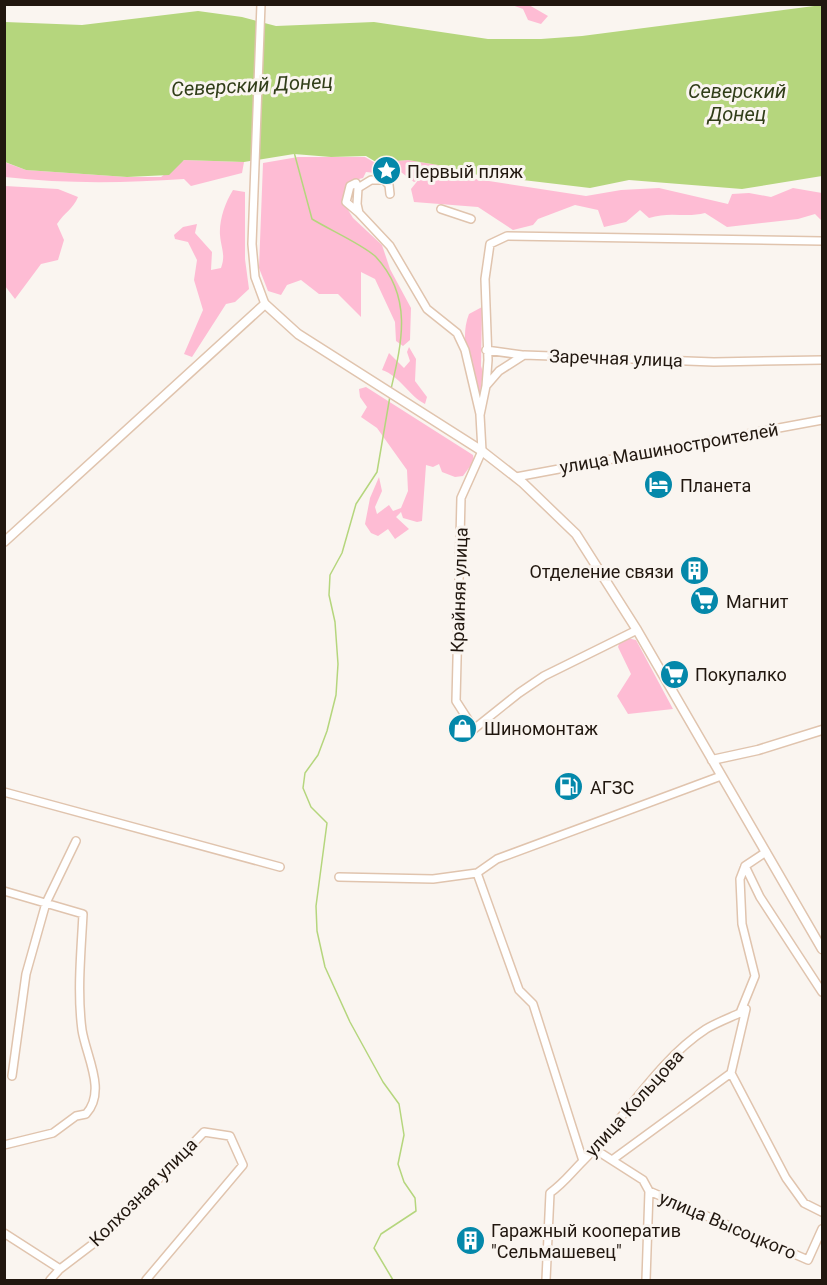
<svg xmlns="http://www.w3.org/2000/svg" width="827" height="1285" font-family="Roboto,sans-serif">
  <style>
    .green { fill: #febcd4 }
    .water { fill: #b5d67d }
    .lines { fill: none; stroke-linecap: round; stroke-linejoin: round }
    .stream { stroke: #b5d67d; stroke-width: 1.5 }
    .minor-casing { stroke: #e0c4ae; stroke-width: 10 }
    .tertiary-casing { stroke: #e0c4ae; stroke-width: 11 }
    .minor { stroke: #fff; stroke-width: 7 }
    .tertiary { stroke: #fff; stroke-width: 8 }
    .labels { text-anchor: middle; dominant-baseline: central; stroke-width: 6; stroke-linejoin: round; paint-order: stroke }
    .poi-label { font-size: 18px; fill: #21170f; stroke: #faf5f0; text-anchor: start }
    .street-label { font-size: 18px; fill: #21170f; stroke: #faf5f0 }
    .water-label { font-size: 20px; font-style: italic; fill: #313e19; stroke: #faf5f0 }
  </style>
  <rect width="100%" height="100%" fill="#faf5f0"/>
  <path class="green" d="M512,5H529L548,16L541,24L528,20L523,9Z
    M298,157H365L379,165L376,173L366,172L363,178L351,181L342,200L353,218L382,245L390,269L411,308L410,340L403,346L396,341L395,322L375,279L361,272V317L338,294H319L301,280L287,285L281,295L268,291L259,268L263,163Z
    M184,160L244,162L242,173L191,186L184,179C125,183 64,184 5,177L4,162L26,170L127,177H161Z
    M408,160L438,165L442,170L463,177L586,196L621,190L659,188L728,204L732,194L749,193L771,197L793,188L822,193V221L815,214L798,219L727,227L705,213C686,218 670,211 649,218L640,210L626,222L604,227L598,210L575,205L538,219L533,225L513,230L478,207L414,202L411,189L419,179L433,173L414,182L393,166L396,161Z
    M5,186L58,189L78,197C73,209 64,213 57,224L64,240L58,260L41,264L15,299L5,286Z
    M233,190L245,192V259L249,289L235,302L226,304L192,357L184,354L203,310L194,280L197,260L188,242L175,239L174,235L183,227L197,224L195,233L212,252L211,270L221,268C226,255 221,248 220,235C219,220 225,203 233,190Z
    M482,307L481,366L483,372L479,401C472,373 458,342 469,314Z
    M409,347L416,359L415,381L427,397L425,404C409,396 400,376 382,370L389,353L404,368L410,361L407,352Z
    M366,387L473,455L474,461L463,476L455,477L442,472L439,464L433,467L426,465L422,521L417,522L403,518L401,512L396,517L409,529L395,539L388,529L378,536L371,533L365,524L370,498L379,477L382,491L375,507L377,514L389,505L393,511L401,508L408,491L407,470L377,428L361,417L367,407L360,397L359,389Z
    M627,638L636,640L673,709L628,714L617,696L631,674L618,647L620,641Z"/>
  <path class="water" d="M822,5V176L742,189L629,180L590,188L463,173L438,165L408,160L396,161L392,166L381,165L366,156L331,157L294,154L244,162L184,160L169,175L127,177L26,170L5,162V22L82,25L198,11L242,17L276,26L374,22L488,39H541L582,36Z"/>
  <g class="lines">
    <path class="stream" d="M294,152L312,219C328,229 364,245 376,257C413,297 402,342 391,389
      M390,396L377,472L356,504L342,553L330,575L329,595L335,622L338,664L336,695L327,731L318,755L305,773L303,788L311,807L327,823L316,906L317,931L325,967L350,1022L383,1082L399,1104L404,1135L398,1164L404,1182L415,1198L416,1211L381,1234L374,1248L393,1280"/>
    <defs>
      <path id="minor" d="M261,4L252,244L255,277L265,304
        M358,188L357,204L359,213L390,246L427,309L457,333L465,350L480,414
        M358,188L356,183L350,186L346,202L359,213
        M358,188L371,180H384L389,185L390,194
        M441,209L471,219
        M486,350L522,355
        M486,386L488,360L485,279L490,244L507,236L822,241
        M516,477L822,420
        M637,630L544,676L519,693L474,729L456,701L461,498L482,451L480,415L486,386L499,371L524,355L714,362L822,360
        M4,792L280,867
        M745,866L760,897L822,992
        M477,873L519,990L533,1004L583,1161
        M339,877L433,879L477,873L497,859L721,776
        M4,891L83,914C81,953 77,992 82,1030C86,1056 107,1091 86,1114L76,1116L53,1133L4,1145
        M731,1073L786,1178L804,1203L822,1212
        M12,1076L26,974L46,903L76,841
        M596,1150L643,1180L649,1191L646,1280
        M612,1160L731,1073L746,1009
        M649,1191L808,1260L822,1229
        M4,1233L60,1269
        M50,1280L60,1269L106,1234L204,1132L230,1136L243,1165L146,1280
        M546,1280L550,1193C564,1183 571,1173 583,1161C623,1121 658,1060 706,1029C716,1023 729,1018 740,1013L755,976L742,924L740,879L745,866L766,852"/>
      <path id="tertiary" d="M4,542L265,304L298,334L482,451L523,483L576,534L637,630L822,949
        M712,760L758,750L822,730"/>
    </defs>
    <use href="#minor" class="minor-casing"/>
    <use href="#tertiary" class="tertiary-casing"/>
    <use href="#minor" class="minor"/>
    <use href="#tertiary" class="tertiary"/>
  </g>
  <defs>
    <symbol id="sight-disc" viewBox="-11 -11 22 22"><circle r="9.5" fill="#0488aa" stroke="#faf5f0"/><path d="M0-6L1.8-2.2L6-1.7L2.9 1.2L3.7 5.4L0 3.3L-3.7 5.4L-2.9 1.2L-6-1.7L-1.8-2.2Z" fill="#fff"/></symbol>
    <symbol id="hotel-disc" viewBox="-11 -11 22 22"><circle r="9.5" fill="#0488aa" stroke="#faf5f0"/><path d="M-6-4.5h1.5V1H6V5H4.5V3h-9V5H-6ZM-4 0a1.8 1.8 0 1 1 3.6 0ZM.5 0V-2.5h3Q6-2.5 6 0Z" fill="#fff"/></symbol>
    <symbol id="building-disc" viewBox="-11 -11 22 22"><circle r="9.5" fill="#0488aa" stroke="#faf5f0"/><path d="M-4-6H4V6H1V3H-1V6H-4ZM-2.5-4.3h1.7v1.8h-1.7ZM.8-4.3h1.7v1.8H.8ZM-2.5-1h1.7V.8h-1.7ZM.8-1h1.7V.8H.8Z" fill="#fff"/></symbol>
    <symbol id="supermarket-disc" viewBox="-11 -11 22 22"><circle r="9.5" fill="#0488aa" stroke="#faf5f0"/><path d="M-6-5.5h2.5l.6 2H6L4.5 2H-2.5L-4.4-4H-6ZM-1.5 3.2a1.3 1.3 0 1 0 .1 0ZM3 3.2a1.3 1.3 0 1 0 .1 0Z" fill="#fff"/></symbol>
    <symbol id="shop-disc" viewBox="-11 -11 22 22"><circle r="9.5" fill="#0488aa" stroke="#faf5f0"/><path d="M-5-2.5h2.3a2.7 3.5 0 0 1 5.4 0H5L5.5 6h-11ZM-1.5-2.5h3a1.5 2.3 0 0 0-3 0Z" fill="#fff"/></symbol>
    <symbol id="fuel-disc" viewBox="-11 -11 22 22"><circle r="9.5" fill="#0488aa" stroke="#faf5f0"/><path d="M-5.5-6h7V0h2V4h1.3V-2.5L3-4.5l.8-.8L6-3V5H2.5V1h-1V6h-7ZM-4.2-4.7v3.2H.2V-4.7Z" fill="#fff"/></symbol>
  </defs>
  <g fill-rule="evenodd">
    <use href="#sight-disc" x="370" y="154" width="33" height="33"/>
    <use href="#hotel-disc" x="642" y="468" width="33" height="33"/>
    <use href="#building-disc" x="678" y="554" width="33" height="33"/>
    <use href="#supermarket-disc" x="688" y="584" width="33" height="33"/>
    <use href="#supermarket-disc" x="658" y="658" width="33" height="33"/>
    <use href="#shop-disc" x="446" y="712" width="33" height="33"/>
    <use href="#fuel-disc" x="552" y="770" width="33" height="33"/>
    <use href="#building-disc" x="454" y="1224" width="33" height="33"/>
  </g>
  <g class="labels">
    <g class="poi-label">
      <text x="407" y="171">Первый пляж</text>
      <text x="680" y="485">Планета</text>
      <text x="674" y="571" text-anchor="end">Отделение связи</text>
      <text x="726" y="601">Магнит</text>
      <text x="695" y="674">Покупалко</text>
      <text x="484" y="728">Шиномонтаж</text>
      <text x="590" y="787">АГЗС</text>
      <text x="491" y="1230">Гаражный кооператив<tspan x="491" dy="21">"Сельмашевец"</tspan></text>
    </g>
    <g class="street-label">
      <text transform="translate(616 358) rotate(2)">Заречная улица</text>
      <text transform="translate(669 448) rotate(-10)">улица Машиностроителей</text>
      <text transform="translate(459 590) rotate(-88)">Крайняя улица</text>
      <text transform="translate(634 1103) rotate(-48)">улица Кольцова</text>
      <text transform="translate(143 1192) rotate(-45)">Колхозная улица</text>
      <text transform="translate(728 1225) rotate(23)">улица Высоцкого</text>
    </g>
    <g class="water-label">
      <text transform="translate(252 85) rotate(-3)">Северский Донец</text>
      <text x="737" y="91">Северский<tspan x="737" dy="23">Донец</tspan></text>
    </g>
  </g>
  <rect width="827" height="1285" fill="none" stroke="#21170f" stroke-width="12"/>
</svg>
